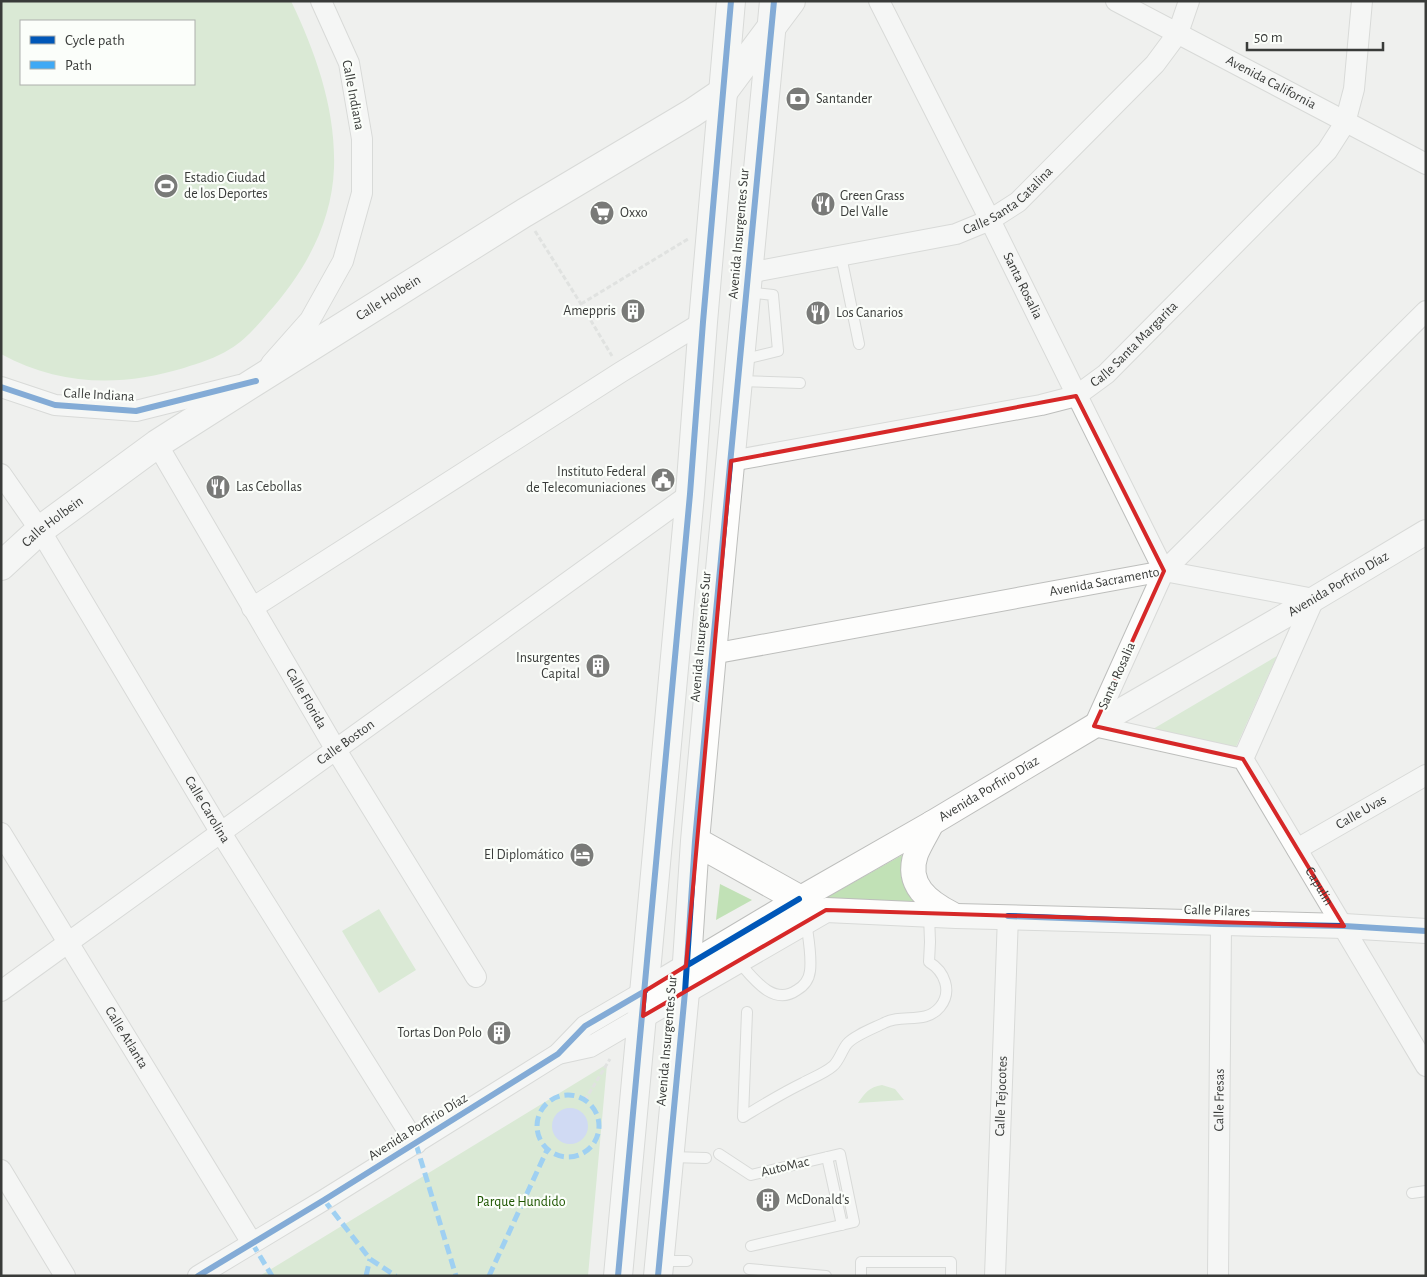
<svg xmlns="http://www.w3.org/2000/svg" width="1427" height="1277" font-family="'Alegreya Sans',sans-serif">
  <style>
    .green { fill: #c1e1b6; fill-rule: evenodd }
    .water { fill: #aabef8 }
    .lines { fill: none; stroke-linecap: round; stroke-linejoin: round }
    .service-casing { stroke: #bdbebc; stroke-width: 12 }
    .minor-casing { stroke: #bdbebc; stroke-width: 22 }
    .tertiary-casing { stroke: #bdbebc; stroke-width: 26 }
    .secondary-casing { stroke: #bdbebc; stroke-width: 30 }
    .primary-casing { stroke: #bdbebc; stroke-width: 30 }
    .path { stroke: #cfd0cf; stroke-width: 3; stroke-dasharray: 5 2.5; stroke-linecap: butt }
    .service { stroke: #fdfdfc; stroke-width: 10 }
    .minor { stroke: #fdfdfc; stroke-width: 20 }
    .tertiary { stroke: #fdfdfc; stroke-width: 24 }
    .secondary { stroke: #fdfdfc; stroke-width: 28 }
    .primary { stroke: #fdfdfc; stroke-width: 28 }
    .quiet { stroke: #3fa9f5; stroke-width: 5; stroke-dasharray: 10 5; stroke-linecap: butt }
    .cycleway-casing { stroke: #fbfefa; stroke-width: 9 }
    .cycleway { stroke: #0057b8; stroke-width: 6 }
    .marked { fill: none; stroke: #d62828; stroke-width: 4; stroke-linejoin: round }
    .labels { text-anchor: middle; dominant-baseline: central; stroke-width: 4.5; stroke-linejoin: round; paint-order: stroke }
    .street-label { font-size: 14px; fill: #393b39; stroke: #fbfefa }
    .poi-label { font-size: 14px; fill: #393b39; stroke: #fbfefa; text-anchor: start }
    .park-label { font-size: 14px; fill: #1e5600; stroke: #fbfefa }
  </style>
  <rect width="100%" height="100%" fill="#eff0ee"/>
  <path class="green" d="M1,1H291C316,53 336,110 334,168C332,224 304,273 268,313C257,326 244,341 230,349C216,358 199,363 184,368C121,387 60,386 1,354ZM21,21H194V84H21Z
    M1277,656L1236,747L1153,729Z
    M904,854L903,868L917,902L824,899Z
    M720,884L752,900L716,920Z
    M379,909L416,970L379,993L342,931Z
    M607,1064L588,1276H260L263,1274Z
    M882,1085L895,1089L904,1100L858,1103C865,1093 869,1087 882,1085Z"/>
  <path class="water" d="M552 1126a18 18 0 1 1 36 0a18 18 0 1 1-36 0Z"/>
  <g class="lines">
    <defs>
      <path id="service" d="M841,256L859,344
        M741,360L778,351L773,295L747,292
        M739,381L800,383
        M738,961C753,978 773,1007 797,990C804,986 809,979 810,971C812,955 808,937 806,921
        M747,1012L743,1117C763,1105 782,1093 803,1083C812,1078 825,1073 833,1066C839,1061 842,1050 847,1044C853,1036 874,1028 884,1023C902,1013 925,1025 940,1007C953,991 944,971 929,962L930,942L929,915
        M719,1154L751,1175L840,1154L854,1222L751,1246
        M670,1157L706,1158
        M827,1157L842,1225
        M1412,1193L1426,1191
        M661,1261H687
        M749,1269L826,1276
        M861,1276V1262H951V1276"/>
      <g id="minor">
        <path id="s1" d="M879,1L990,220L1164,571"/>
        <path id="s2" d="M1116,1L1426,164"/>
        <path id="s3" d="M748,273L956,234L990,220L1018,202L1155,64L1178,33L1189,1"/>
        <path d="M271,364L310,320L343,261L362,193V139L349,63L321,1"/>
        <path d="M1,387L55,405L136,411L240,385"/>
        <path id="s4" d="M157,444L336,750L476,977"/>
        <path id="s5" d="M731,461L1041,405L1076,396L1106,374L1327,151L1345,123L1354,89L1362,1"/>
        <path id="s6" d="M1,474L40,530L221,833L416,1144"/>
        <path id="s7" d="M1164,571L1094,726L1243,759L1426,1066"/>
        <path d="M1164,571L1314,599L1243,759"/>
        <path d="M252,608L621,372L703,322"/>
        <path id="s8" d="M712,654L1164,571L1426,311"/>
        <path id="s9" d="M1,833L252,1243"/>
        <path id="s10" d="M1297,849L1426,775"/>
        <path id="s11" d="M1,991L690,494"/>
        <path d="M558,1054L590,1047L643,1016"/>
        <path d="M1,1170L65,1276"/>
        <path d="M198,1276L324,1200L558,1054L585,1026L645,991"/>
        <path id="s12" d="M995,1276L1008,916"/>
        <path id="s13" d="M1218,1276L1221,924"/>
      </g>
      <g id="tertiary">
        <path d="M932,823C927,833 920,844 916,854C905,885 929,902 952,914"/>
        <path id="s14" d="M645,991L799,899L932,823L1094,726L1314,599L1426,532"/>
        <path d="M643,1016L826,910L956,916L1344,926L1426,931"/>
      </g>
      <path id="secondary" d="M695,841L799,899
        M618,1276L690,494L703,322L731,1
        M658,1276L685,992L695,841L712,654L774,1"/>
      <g id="primary">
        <path id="s15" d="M1,566L40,530L157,444L256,381L524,213L692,113L723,92L791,1"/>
      </g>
    </defs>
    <use href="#service" class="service-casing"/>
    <use href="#minor" class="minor-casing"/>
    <use href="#tertiary" class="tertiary-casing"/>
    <use href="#secondary" class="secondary-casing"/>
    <use href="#primary" class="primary-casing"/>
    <path class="path" d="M535,231L581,304L612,356
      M581,304L688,239
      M585,1100L610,1059"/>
    <use href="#service" class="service"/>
    <use href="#minor" class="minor"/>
    <use href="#tertiary" class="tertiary"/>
    <use href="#secondary" class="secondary"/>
    <use href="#primary" class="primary"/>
    <path class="quiet" d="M537 1126a31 31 0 1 1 62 0a31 31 0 1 1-62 0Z
      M416,1144L456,1276
      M324,1200L370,1259L396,1276
      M252,1243L272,1276
      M366,1276L370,1259
      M489,1276L547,1150"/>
    <defs>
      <path id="cycleway" d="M1,387L55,405L136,411L256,381
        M1008,916L1221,924L1344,926L1426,931
        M686,966L799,899
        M198,1276L324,1200L558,1054L585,1026L645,991
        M618,1276L690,494L703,322L731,1
        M658,1276L685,992L695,841L712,654L774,1"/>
    </defs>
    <use href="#cycleway" class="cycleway-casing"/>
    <use href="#cycleway" class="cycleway"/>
  </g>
  <path d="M0 0H1427V1277H0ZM1076,396L1164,571L1094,726L1243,759L1344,926L826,910L643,1016L645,991L686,966L731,461Z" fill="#eff0ee" fill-opacity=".55" fill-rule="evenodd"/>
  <path class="marked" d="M1076,396L1164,571L1094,726L1243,759L1344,926L826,910L643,1016L645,991L686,966L731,461Z"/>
  <defs>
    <symbol id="bank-disc" viewBox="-11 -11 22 22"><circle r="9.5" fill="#797a78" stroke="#fbfefa"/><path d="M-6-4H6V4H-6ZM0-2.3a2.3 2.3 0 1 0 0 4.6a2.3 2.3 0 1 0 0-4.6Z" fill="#fff"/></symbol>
    <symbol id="stadium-disc" viewBox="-11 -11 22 22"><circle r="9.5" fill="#797a78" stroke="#fbfefa"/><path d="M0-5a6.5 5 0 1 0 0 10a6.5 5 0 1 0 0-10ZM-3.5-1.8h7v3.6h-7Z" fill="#fff"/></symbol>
    <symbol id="restaurant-disc" viewBox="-11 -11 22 22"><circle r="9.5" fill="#797a78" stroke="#fbfefa"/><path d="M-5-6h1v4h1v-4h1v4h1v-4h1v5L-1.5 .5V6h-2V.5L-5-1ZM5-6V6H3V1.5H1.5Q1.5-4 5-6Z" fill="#fff"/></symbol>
    <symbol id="supermarket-disc" viewBox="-11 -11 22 22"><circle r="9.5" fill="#797a78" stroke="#fbfefa"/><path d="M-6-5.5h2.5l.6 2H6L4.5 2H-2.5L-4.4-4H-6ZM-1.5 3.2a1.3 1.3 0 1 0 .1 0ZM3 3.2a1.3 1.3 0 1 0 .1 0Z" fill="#fff"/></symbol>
    <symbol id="building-disc" viewBox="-11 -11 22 22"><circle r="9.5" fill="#797a78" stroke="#fbfefa"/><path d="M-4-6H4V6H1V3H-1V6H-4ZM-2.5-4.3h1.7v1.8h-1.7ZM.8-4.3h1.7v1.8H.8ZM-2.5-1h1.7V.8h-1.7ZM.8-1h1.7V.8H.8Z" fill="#fff"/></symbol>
    <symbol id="civic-disc" viewBox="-11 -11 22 22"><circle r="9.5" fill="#797a78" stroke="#fbfefa"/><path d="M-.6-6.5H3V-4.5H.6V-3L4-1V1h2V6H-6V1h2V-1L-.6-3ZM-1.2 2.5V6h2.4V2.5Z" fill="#fff"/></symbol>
    <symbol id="hotel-disc" viewBox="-11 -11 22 22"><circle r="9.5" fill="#797a78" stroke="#fbfefa"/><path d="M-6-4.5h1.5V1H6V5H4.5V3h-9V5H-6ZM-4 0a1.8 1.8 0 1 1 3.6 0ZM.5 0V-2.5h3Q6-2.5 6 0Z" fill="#fff"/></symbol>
  </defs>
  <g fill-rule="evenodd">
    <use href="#bank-disc" x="784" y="85" width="28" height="28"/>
    <use href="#stadium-disc" x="152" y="172" width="28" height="28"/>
    <use href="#restaurant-disc" x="809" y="190" width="28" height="28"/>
    <use href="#supermarket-disc" x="588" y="199" width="28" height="28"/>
    <use href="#building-disc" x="619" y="297" width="28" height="28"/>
    <use href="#restaurant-disc" x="804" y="299" width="28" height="28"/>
    <use href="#civic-disc" x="649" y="466" width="28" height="28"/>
    <use href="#restaurant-disc" x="204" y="473" width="28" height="28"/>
    <use href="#building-disc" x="584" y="652" width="28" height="28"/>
    <use href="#hotel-disc" x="568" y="841" width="28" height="28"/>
    <use href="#building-disc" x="485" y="1019" width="28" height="28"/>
    <use href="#building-disc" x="754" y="1186" width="28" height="28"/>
  </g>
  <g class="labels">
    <g class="street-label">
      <text stroke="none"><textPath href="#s2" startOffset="175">Avenida California</textPath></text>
      <text transform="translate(353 95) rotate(79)">Calle Indiana</text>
      <text stroke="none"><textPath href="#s3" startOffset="274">Calle Santa Catalina</textPath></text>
      <text transform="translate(739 234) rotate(-85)">Avenida Insurgentes Sur</text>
      <text stroke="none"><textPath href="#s1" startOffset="319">Santa Rosalia</textPath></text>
      <text stroke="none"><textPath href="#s15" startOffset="472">Calle Holbein</textPath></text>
      <text stroke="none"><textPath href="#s5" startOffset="429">Calle Santa Margarita</textPath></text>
      <text transform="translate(99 395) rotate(3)">Calle Indiana</text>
      <text stroke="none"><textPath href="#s15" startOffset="68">Calle Holbein</textPath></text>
      <text stroke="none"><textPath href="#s8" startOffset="399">Avenida Sacramento</textPath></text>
      <text stroke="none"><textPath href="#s14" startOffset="804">Avenida Porfirio Díaz</textPath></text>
      <text transform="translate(701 637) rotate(-85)">Avenida Insurgentes Sur</text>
      <text transform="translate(1117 676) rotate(-66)">Santa Rosalia</text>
      <text stroke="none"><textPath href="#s4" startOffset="295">Calle Florida</textPath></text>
      <text stroke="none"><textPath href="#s11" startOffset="425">Calle Boston</textPath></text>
      <text stroke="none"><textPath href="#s14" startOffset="399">Avenida Porfirio Díaz</textPath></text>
      <text stroke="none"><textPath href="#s6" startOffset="394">Calle Carolina</textPath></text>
      <text stroke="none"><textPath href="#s10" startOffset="74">Calle Uvas</textPath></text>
      <text stroke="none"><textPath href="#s7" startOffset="471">Capulin</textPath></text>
      <text transform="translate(1217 911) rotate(2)">Calle Pilares</text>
      <text stroke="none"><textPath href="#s9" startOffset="240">Calle Atlanta</textPath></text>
      <text transform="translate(667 1041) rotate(-85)">Avenida Insurgentes Sur</text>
      <text stroke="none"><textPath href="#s12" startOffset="180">Calle Tejocotes</textPath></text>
      <text stroke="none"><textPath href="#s13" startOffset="176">Calle Fresas</textPath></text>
      <text transform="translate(418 1127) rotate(-32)">Avenida Porfirio Díaz</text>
      <text transform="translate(785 1167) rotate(-13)">AutoMac</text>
    </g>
    <g class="poi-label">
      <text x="816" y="99">Santander</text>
      <text x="184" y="178">Estadio Ciudad<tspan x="184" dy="16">de los Deportes</tspan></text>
      <text x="840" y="196">Green Grass<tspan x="840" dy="16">Del Valle</tspan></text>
      <text x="620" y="213">Oxxo</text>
      <text x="616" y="311" text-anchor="end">Ameppris</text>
      <text x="836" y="313">Los Canarios</text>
      <text x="646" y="472" text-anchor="end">Instituto Federal<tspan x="646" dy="16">de Telecomuniaciones</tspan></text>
      <text x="236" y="487">Las Cebollas</text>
      <text x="580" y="658" text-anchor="end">Insurgentes<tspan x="580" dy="16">Capital</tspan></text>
      <text x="564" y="855" text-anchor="end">El Diplomático</text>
      <text x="482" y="1033" text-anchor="end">Tortas Don Polo</text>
      <text x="786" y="1200">McDonald's</text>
    </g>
    <g class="park-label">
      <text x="521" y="1202">Parque Hundido</text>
    </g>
  </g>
  <rect width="1427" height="1277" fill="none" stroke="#393b39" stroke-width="5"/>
  <rect x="20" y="20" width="175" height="65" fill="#fbfefa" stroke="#adb0ad"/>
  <rect x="30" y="36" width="25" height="8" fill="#0057b8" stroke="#adb0ad"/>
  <text x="65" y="45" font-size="15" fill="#393b39">Cycle path</text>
  <rect x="30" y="61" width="25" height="8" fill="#3fa9f5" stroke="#adb0ad"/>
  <text x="65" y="70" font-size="15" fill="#393b39">Path</text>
  <path d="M1247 42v8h136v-8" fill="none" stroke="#393b39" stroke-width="2.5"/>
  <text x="1254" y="42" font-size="15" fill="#393b39" stroke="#fbfefa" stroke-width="4" paint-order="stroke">50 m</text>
</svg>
